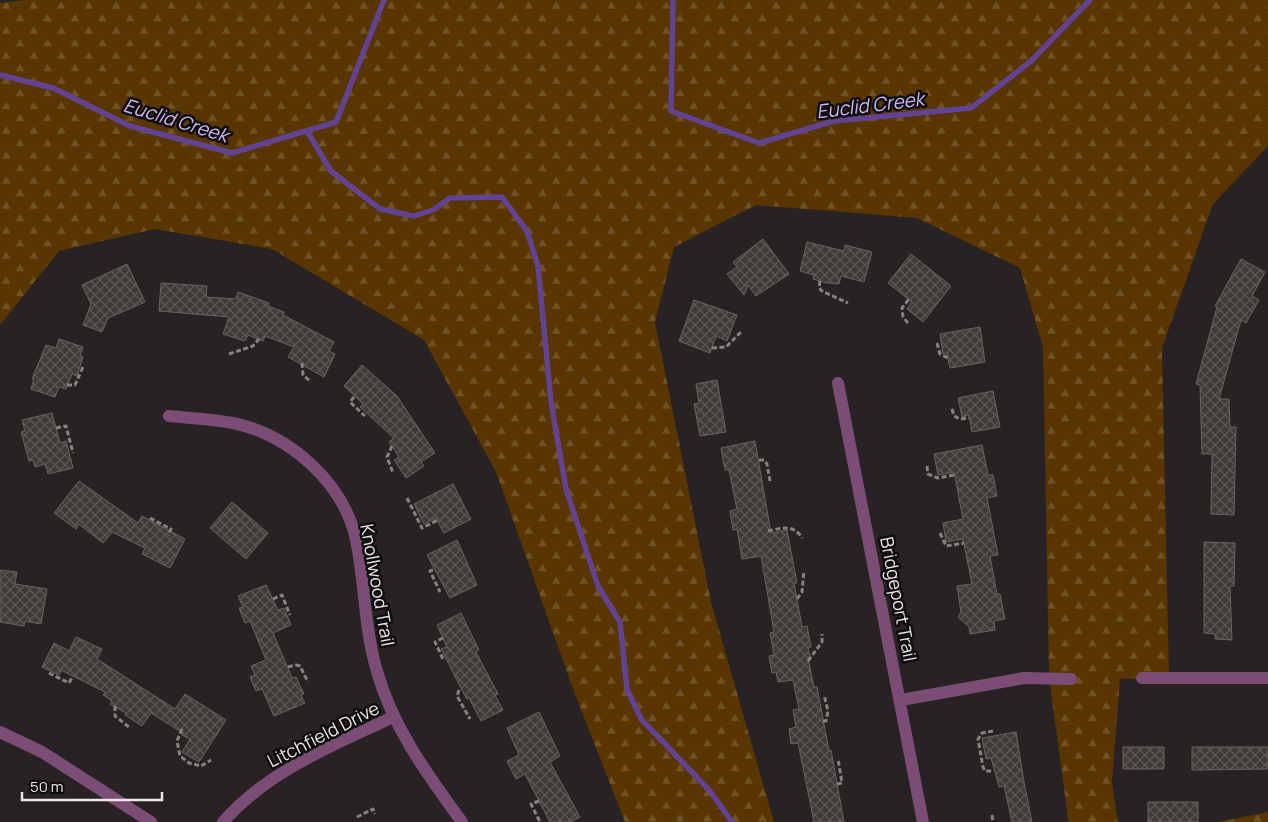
<svg xmlns="http://www.w3.org/2000/svg" width="1268" height="822" font-family="Manrope,sans-serif">
  <style>
    .forest { fill: url(#forest-firs) }
    .lines { fill: none; stroke-linecap: round; stroke-linejoin: round }
    .stream { stroke: #624391; stroke-width: 5.5 }
    .building { fill: url(#building-cross-hatch); stroke: #6a6361 }
    .path { stroke: #868182; stroke-width: 3; stroke-dasharray: 5 2.5; stroke-linecap: butt }
    .street { stroke: #7b4d74; stroke-width: 12 }
    .labels { text-anchor: middle; dominant-baseline: central; stroke-width: 5; stroke-linejoin: round; paint-order: stroke }
    .street-label { font-size: 18px; fill: #ebe7e7; stroke: #0f0d0d }
    .water-label { font-size: 19px; font-style: italic; fill: #cdb7f9; stroke: #0f0d0d }
  </style>
  <defs>
    <pattern id="forest-firs" width="22" height="20" patternUnits="userSpaceOnUse" patternTransform="scale(1.25)"><rect width="22" height="20" fill="#583501"/><path d="M5 1l3.5 6h-7zM16 11l3.5 6h-7z" fill="#705226"/></pattern>
    <pattern id="building-cross-hatch" width="8" height="8" patternUnits="userSpaceOnUse" patternTransform="scale(1.25)"><rect width="8" height="8" fill="#403a38"/><path d="M0 0l8 8M0 8l8-8" fill="none" stroke="#5c5655"/></pattern>
  </defs>
  <rect width="100%" height="100%" fill="#282224"/>
  <path class="forest" d="M24,0H1268V146L1213,204L1162,348L1169,677L1120,679L1112,782L1118,822H1069L1068,818L1049,677L1043,347L1020,268L917,218L756,205L674,247L655,322L711,602L774,822H625L573,689L496,472L424,340L272,249L155,229L59,251L0,325V3Z
    M1268,812V822H1218Z"/>
  <g class="lines">
    <path class="stream" d="M673,0L671,111L759,143L834,121L971,108L1031,61L1090,0
      M0,75L53,88L130,126L232,153L336,122L384,0
      M307,131L331,171L380,209L414,216L433,210L450,198L502,197L527,231L538,266L551,402L566,489L598,586L620,622L627,689L641,719L710,791L732,822"/>
  </g>
  <path class="building" d="M763,239L789,274L756,296L748,285L744,295L727,274L737,267L733,262Z
    M807,242L844,251L845,245L872,252L864,282L841,276L839,284L827,283L813,279L814,275L800,271Z
    M911,254L951,286L923,322L907,309L912,302L888,283Z
    M1241,259L1265,272L1252,296L1259,300L1246,323L1241,320L1219,399H1229L1230,427H1236L1234,515L1211,514L1212,454H1202L1200,385L1196,384L1217,307L1215,306Z
    M127,264L145,302L108,318L102,332L83,325L91,304L82,285Z
    M161,283L207,286L206,297L236,299L238,292L269,303L268,306L284,312L283,315L334,342L329,351L335,354L324,377L288,357L294,347L265,336L263,341L248,335L245,341L223,334L229,317L159,311Z
    M694,300L737,315L727,341L716,336L710,353L679,341Z
    M980,327L985,362L950,368L947,353L943,354L940,334Z
    M59,339L83,347L80,356L83,357L77,376L72,374L66,389L59,387L55,397L31,389L34,379H32L46,345L56,348Z
    M362,365L397,396L435,453L421,462L424,466L406,478L394,460L399,457L389,442L394,438L360,407L363,404L344,386Z
    M717,380L726,432L700,436L694,404L699,403L696,384Z
    M993,391L1000,427L972,432L969,415L962,417L958,398Z
    M52,413L60,443L66,441L73,468L48,474L45,464L35,467L33,460L29,461L21,432L25,431L22,420Z
    M755,441L771,533L787,530L797,583H794L802,627L807,626L811,647H808L810,657L808,658L814,687H817L829,751L831,750L844,822H814L798,743L791,744L789,729L796,727L793,710L799,709L793,680L778,682L776,672L772,673L769,656L774,655L770,633L774,632L761,556L742,559L737,529L733,530L730,511L737,509L729,470H725L721,448Z
    M982,445L988,475H993L997,496L987,498L998,555L990,556L997,594H1000L1005,619L994,621L995,630L970,634L969,627L958,617L961,612L957,586L972,584L963,539L946,542L943,523L963,519L954,472L938,475L934,454Z
    M79,481L138,523L142,516L185,539L170,568L142,554L145,548L112,532L103,543L79,524L76,529L54,513Z
    M453,484L471,519L444,533L436,518L424,524L414,504Z
    M232,502L268,533L246,559L210,528Z
    M457,540L477,585L450,598L427,555Z
    M1204,542L1235,543L1234,586H1230L1232,640L1215,639V634L1204,633Z
    M0,570L17,572L15,584L47,589L41,624L25,621L24,626L0,622Z
    M266,585L278,610L284,608L291,625L273,633L292,678L296,677L304,694L301,695L305,703L274,716L262,689L256,691L250,677L255,675L251,666L266,660L250,621L245,623L239,608L243,607L238,596Z
    M461,613L479,650L476,652L498,694L495,695L503,710L481,721L469,698L467,699L464,694L441,649L447,647L437,625Z
    M76,637L102,649L97,659L175,709L185,694L226,720L199,762L182,752L190,739L182,735L183,733L151,713L142,726L125,715L126,713L110,704L112,701L103,695L105,692L61,670L59,675L42,667L54,643L69,651Z
    M539,712L560,756L550,762L580,817L570,822H550L525,774L516,779L507,761L519,755L507,728Z
    M1016,732L1024,782L1032,822H1012L1004,786L999,787L991,758L986,759L982,738Z
    M1123,747H1164V769H1123Z
    M1192,747H1268V769L1192,770Z
    M1148,802H1198V822H1148Z"/>
  <g class="lines">
    <path class="path" d="M820,281L819,288L822,291L848,303
      M908,323L903,317L902,308L909,299
      M937,343L940,354L948,358
      M712,348L726,347L741,332
      M229,354L253,346L259,339
      M302,363L303,375L311,382
      M67,385H75L83,367
      M354,397L350,402L365,416
      M952,409L954,416L960,419L969,418
      M56,428L66,426L73,453
      M392,446L387,457L393,473
      M759,460H764L767,464L770,481
      M927,466L928,474L938,478L954,475
      M407,498L422,528L438,520
      M150,518L171,529L168,535
      M768,531C782,528 794,524 802,538
      M940,533L946,546L964,543
      M433,570L430,571L440,592
      M273,599L282,595L290,615
      M797,599L802,592L804,571
      M443,638L435,642L443,659
      M808,661L822,642V634
      M288,667L296,665L300,666L308,682
      M49,673L69,683L73,676
      M459,690L457,696L470,719
      M115,706V716L129,727
      M823,721H826L828,711L824,695
      M182,729L177,741L180,756L189,763L201,766L211,760
      M993,731L982,733L978,739L983,767L985,771H993
      M837,784L842,783L838,759
      M539,801L531,804L540,822
      M992,815L993,822
      M357,817L373,809L375,814"/>
    <path class="street" d="M838,383L923,822
      M169,416C190,418 212,419 233,423C290,435 344,483 356,540C365,583 364,626 376,668C392,727 427,774 462,822
      M1142,678H1268
      M901,700L1024,678L1071,679
      M0,732L42,752L151,822
      M223,822C269,770 332,746 393,717"/>
  </g>
  <g class="labels">
    <g class="street-label">
      <text transform="translate(378 585) rotate(80)">Knollwood Trail</text>
      <text transform="translate(899 599) rotate(79)">Bridgeport Trail</text>
      <text transform="translate(323 734) rotate(-27)">Litchfield Drive</text>
    </g>
    <g class="water-label">
      <text transform="translate(870 105) rotate(-7)">Euclid Creek</text>
      <text transform="translate(176 120) rotate(17)">Euclid Creek</text>
    </g>
  </g>
  <path d="M22 792v8h140v-8" fill="none" stroke="#ebe7e7" stroke-width="2.5"/>
  <text x="30" y="792" font-size="15" fill="#ebe7e7" stroke="#0f0d0d" stroke-width="4" paint-order="stroke">50 m</text>
</svg>
